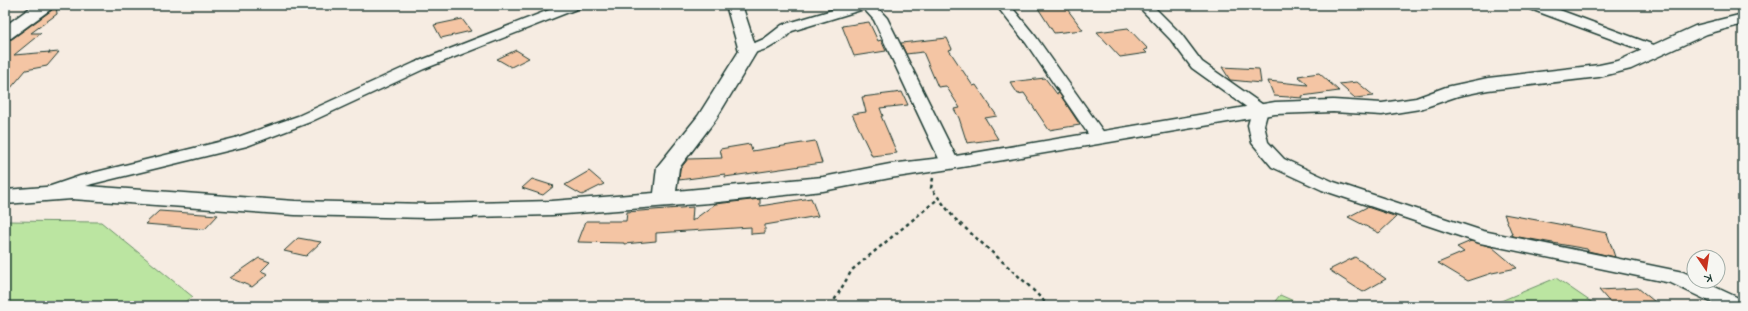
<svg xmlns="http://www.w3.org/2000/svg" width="1748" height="311" font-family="Mynerve,sans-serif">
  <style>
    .green { fill: #bbe5a1; stroke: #6d916a }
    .building { fill: #f4c5a4; stroke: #1f3d34 }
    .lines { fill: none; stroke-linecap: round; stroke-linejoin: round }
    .minor-casing { stroke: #1f3d34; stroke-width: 3 }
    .tertiary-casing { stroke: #1f3d34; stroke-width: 3 }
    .path { stroke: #1f3d34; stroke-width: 2.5; stroke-dasharray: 3.5 3.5; stroke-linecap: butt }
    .minor { fill: #f6f6f2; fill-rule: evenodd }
    .tertiary { fill: #f6f6f2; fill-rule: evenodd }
  </style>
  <rect width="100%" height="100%" fill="#f6ece2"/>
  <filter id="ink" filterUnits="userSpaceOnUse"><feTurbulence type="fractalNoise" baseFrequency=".025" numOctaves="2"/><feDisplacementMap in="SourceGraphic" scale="8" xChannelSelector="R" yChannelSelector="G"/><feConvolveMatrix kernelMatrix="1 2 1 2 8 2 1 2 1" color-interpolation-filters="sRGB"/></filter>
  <g filter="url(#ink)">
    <path class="green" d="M5,221L101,222L193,297L178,306H5Z
      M1556,278L1597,306H1489Z
      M1280,295L1305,306H1271Z"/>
    <path class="building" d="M54,5H56L57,14L31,33H41L14,55L50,52L48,53L59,52L47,66L26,70L5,95V40L12,39L52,10Z
      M1036,5H1064L1083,30L1054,33Z
      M462,19L471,31L441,38L434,25Z
      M869,22L878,41L881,40L886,51L854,56L842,26Z
      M1128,28L1148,49L1144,50L1147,53L1120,57L1097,32Z
      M947,38L952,49L949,50L973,86L976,85L997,116L985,118L998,139L967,143L959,118L954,109L960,108L946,86L938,87L923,52L906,54L901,43Z
      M516,50L529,58L511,67L497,59Z
      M1222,67L1259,69L1261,83L1230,80Z
      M1319,73L1339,91L1302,96L1303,98L1274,96L1268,81L1308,85L1298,76Z
      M1045,78L1057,94L1059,93L1080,125L1049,130L1024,93L1018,94L1010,82Z
      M1357,82L1374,96L1355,98L1339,84Z
      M902,92L908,105L880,108L883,116H881L897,153L872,156L852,114L866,112L862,97Z
      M815,141L822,163L725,177V174L679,180L680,169L688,159L722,158L720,149L750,144L752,151Z
      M589,171L604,184L582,195L565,185Z
      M532,179L554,186L543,195L522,188Z
      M811,198L818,216L765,225V233L751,234V227L656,233V241L624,244V243L578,242L586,221H626L627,212L693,207L692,221L715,204L760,199V206Z
      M1367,207L1391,215L1396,217L1379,233L1348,217Z
      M159,211L218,215L205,229L145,224Z
      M1504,214L1607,233L1615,257L1588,251L1587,249L1513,236Z
      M298,238L321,242L306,256L284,251Z
      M1471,241L1492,247L1517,268L1492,273L1468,281L1438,263L1464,252L1457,247Z
      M1355,257L1386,279L1363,292L1329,270Z
      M259,258L270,262L261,271L268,274L252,287L230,278Z
      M1638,288L1660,306H1613L1599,290Z"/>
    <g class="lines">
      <defs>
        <path id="minor" d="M562,5H581L579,8L424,69L310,122L247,146L92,184L48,199L42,197L39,193L42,189L80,176L235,138L298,116L414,63Z
          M849,5H875L887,18L959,163L956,167L950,168L944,167L941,163L874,20L864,9L792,31L784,39L769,48L748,55L743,54L741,51L743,48L764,39L782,25Z
          M996,5H1010L1036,37L1107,137L1105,141L1099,142L1093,141L1026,43Z
          M1137,5H1152L1181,34L1202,62L1266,107L1268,110L1264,125L1268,142L1284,159L1334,182L1483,231L1683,272L1694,277V281H1702L1743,300V306H1719L1671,283L1480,243L1322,190L1272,167L1252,143L1248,125L1252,111L1192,68L1171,40Z
          M1526,5H1546L1662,48L1664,51L1662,54L1657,55L1652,54L1528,8Z"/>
        <path id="tertiary" d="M34,5H53L51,9L11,38L5,39V26Z
          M726,5H742L757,51L716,119L679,168L676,191L823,177L890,164L950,157L1275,102L1333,100L1382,103L1416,98L1446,87L1488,78L1599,65L1618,61L1695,26L1743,14V24L1707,34L1631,69L1599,77L1488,90L1458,96L1420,109L1382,115L1333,112L1275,114L950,169L890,178L823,191L709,203L552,215L428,218L295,215L72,199L5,204V190L72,185L295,201L428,204L552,201L654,193L657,167L698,116L739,51Z"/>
      </defs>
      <use href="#minor" class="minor-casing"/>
      <use href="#tertiary" class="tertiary-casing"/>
      <path class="path" d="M933,178L931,188L954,218L1025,282L1049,306
        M831,306L852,270L939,198"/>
      <use href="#minor" class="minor"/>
      <use href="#tertiary" class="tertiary"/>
    </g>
  </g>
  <rect width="1748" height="311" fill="none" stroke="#f6f6f2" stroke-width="20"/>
  <rect x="10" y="10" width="1728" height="291" fill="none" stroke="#1f3d34" stroke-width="1.5" filter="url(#ink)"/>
  <g transform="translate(1706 269) rotate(167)"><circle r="19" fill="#f6f6f2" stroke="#a0aca6"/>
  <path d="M0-3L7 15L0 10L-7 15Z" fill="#c8321e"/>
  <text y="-6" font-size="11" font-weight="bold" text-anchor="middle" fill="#1f3d34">K</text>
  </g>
</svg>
